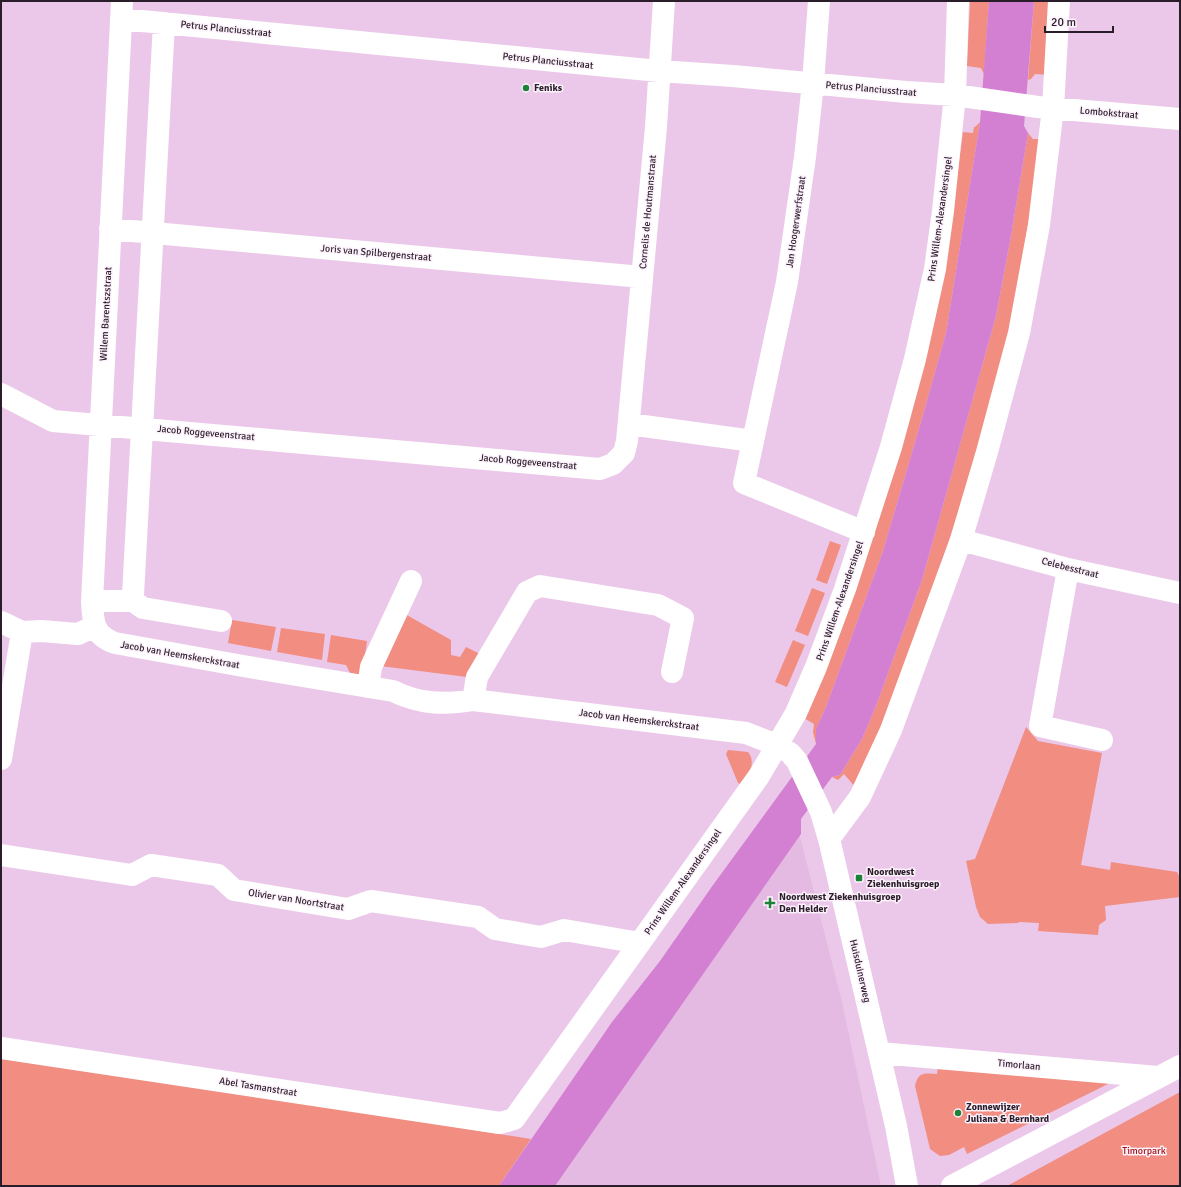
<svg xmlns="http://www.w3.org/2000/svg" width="1181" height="1187" font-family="Signika,sans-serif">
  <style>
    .built { fill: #e4bae2 }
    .green { fill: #f18d81 }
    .water { fill: #d380d2 }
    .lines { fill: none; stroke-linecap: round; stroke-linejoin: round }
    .minor { stroke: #fff; stroke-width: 22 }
    .poi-dot { fill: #1b8237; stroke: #fdf2fc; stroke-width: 1.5 }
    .labels { text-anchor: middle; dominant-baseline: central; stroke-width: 3; stroke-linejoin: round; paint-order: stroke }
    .street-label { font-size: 10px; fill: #2a1d2a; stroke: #fdf2fc }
    .poi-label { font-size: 10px; font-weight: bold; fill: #2a1d2a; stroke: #fdf2fc; text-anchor: start }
    .park-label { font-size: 10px; fill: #a21213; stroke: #fdf2fc }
  </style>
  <rect width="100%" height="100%" fill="#ebc8e9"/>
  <path class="built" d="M792,805L842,1002L881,1186H525Z"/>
  <path class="green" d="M970,1H989L984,74L981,68L967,66Z
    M1034,1H1052L1048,75L1035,74L1031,79L1028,80Z
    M980,122L946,333L923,415L883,551L826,707L816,729V744L813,732L814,724L804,718L947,253L963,132L973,133L974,127H975Z
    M1028,133L1033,139H1042L1011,329L983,436L887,731L856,788L844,774L838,780L832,777L840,775L862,739L876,706L922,580L996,316L1011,236Z
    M830,541L841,545L827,584L816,580Z
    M812,588L825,593L808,636L795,631Z
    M405,614L451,640V655L460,657L466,647L480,654L467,677L380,666Z
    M232,620L276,627L271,651L228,643Z
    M281,628L325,634L322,660L277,652Z
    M331,635L367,641L362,676L350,673L346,665L327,662Z
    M793,640L805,645L787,687L775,682Z
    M1026,727L1038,741L1102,753L1081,865L1110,870L1111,862L1177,872L1180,878V897L1105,906L1106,920L1099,925L1098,935L1038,931L1039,923L1019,922L1018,923L988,924L980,917L976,907L966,861L975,859Z
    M728,750L748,752C757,763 748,775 742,785L738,783L726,754Z
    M1,1055L531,1139L499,1186H1Z
    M938,1064L1116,1080L967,1154L964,1147L949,1155L940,1156L930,1149L915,1086C918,1072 924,1073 937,1074Z
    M1180,1092V1186H1007Z"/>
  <path class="water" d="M989,1H1034L1024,126L1028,133L1011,236L996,316L922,580L876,706L862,739L840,775L832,777L801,819V834L555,1186H499L612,1022L660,961L713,885L816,744V729L826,707L883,551L923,415L946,333L980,122Z"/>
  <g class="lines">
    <path class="minor" d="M122,1L92,601C93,622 93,635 115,643L243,666L393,691C419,704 444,705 473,700L746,733L777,745L790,753L797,761L821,812L829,839L896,1126L907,1186
      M121,19L659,71L733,76L906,92L955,95L1038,107L1180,119
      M110,229L642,277
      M1,394L53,421L600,469L613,464L624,453L627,441L656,127L664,1
      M629,424L753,441L744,483L864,532
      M753,441L787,282L805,157L813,83L819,1
      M961,540L1068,569L1180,593
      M1068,569L1040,726L1102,740
      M92,601H133L143,608L221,621
      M133,601V595L164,23
      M1,622L22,632L41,631L78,634L95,626
      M368,687L371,667L411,581
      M473,700L477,677L527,592L540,586L658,605L683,618L672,672
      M1,759L22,632
      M829,839L860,797L891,730L961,540L987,452L1019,333L1039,225L1053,108L1059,1
      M1,855L132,875L151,865L218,875L234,890L348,909L371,901L478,917L495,929L541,937L564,930L640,943
      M1,1048L500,1123L514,1119L759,776L796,713L816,667L845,589L891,447L915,359L935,269L943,211L955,95L958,1
      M879,1053L1158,1077
      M952,1186L1180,1066"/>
  </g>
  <g class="poi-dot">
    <circle cx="526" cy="88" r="4"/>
    <rect x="855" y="874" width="8" height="8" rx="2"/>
    <path d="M768 897h4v4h4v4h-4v4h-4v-4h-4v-4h4z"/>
    <circle cx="958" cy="1113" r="4"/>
  </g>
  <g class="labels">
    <g class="street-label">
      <text transform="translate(226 29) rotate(6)">Petrus Planciusstraat</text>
      <text transform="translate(548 61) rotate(6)">Petrus Planciusstraat</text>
      <text transform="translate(871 89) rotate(5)">Petrus Planciusstraat</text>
      <text transform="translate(1109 113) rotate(5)">Lombokstraat</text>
      <text transform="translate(648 212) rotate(-85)">Cornelis de Houtmanstraat</text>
      <text transform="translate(940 219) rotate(-82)">Prins Willem-Alexandersingel</text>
      <text transform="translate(796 222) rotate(-82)">Jan Hoogerwerfstraat</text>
      <text transform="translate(376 253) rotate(5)">Joris van Spilbergenstraat</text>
      <text transform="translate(106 314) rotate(-87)">Willem Barentszstraat</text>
      <text transform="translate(206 433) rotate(5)">Jacob Roggeveenstraat</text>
      <text transform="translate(528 462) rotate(5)">Jacob Roggeveenstraat</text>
      <text transform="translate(1070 568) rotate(14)">Celebesstraat</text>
      <text transform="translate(840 601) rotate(-71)">Prins Willem-Alexandersingel</text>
      <text transform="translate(180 655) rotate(10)">Jacob van Heemskerckstraat</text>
      <text transform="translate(639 720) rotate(7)">Jacob van Heemskerckstraat</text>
      <text transform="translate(683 882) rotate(-55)">Prins Willem-Alexandersingel</text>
      <text transform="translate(296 900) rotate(9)">Olivier van Noortstraat</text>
      <text transform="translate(860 971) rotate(77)">Huisduinerweg</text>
      <text transform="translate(1019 1065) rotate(5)">Timorlaan</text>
      <text transform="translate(258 1087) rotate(9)">Abel Tasmanstraat</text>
    </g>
    <g class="poi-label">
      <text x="534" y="88">Feniks</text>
      <text x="867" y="872">Noordwest<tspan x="867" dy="12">Ziekenhuisgroep</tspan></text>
      <text x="779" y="897">Noordwest Ziekenhuisgroep<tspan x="779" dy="12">Den Helder</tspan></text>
      <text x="966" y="1107">Zonnewijzer<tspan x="966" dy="12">Juliana &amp; Bernhard</tspan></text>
    </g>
    <g class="park-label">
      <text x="1144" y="1151">Timorpark</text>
    </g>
  </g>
  <rect width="1181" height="1187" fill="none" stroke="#2a1d2a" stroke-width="4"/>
  <path d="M1045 26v6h68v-6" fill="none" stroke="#2a1d2a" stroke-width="2"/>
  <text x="1051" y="26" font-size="12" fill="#2a1d2a" stroke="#fdf2fc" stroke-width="3" paint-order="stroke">20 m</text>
</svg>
